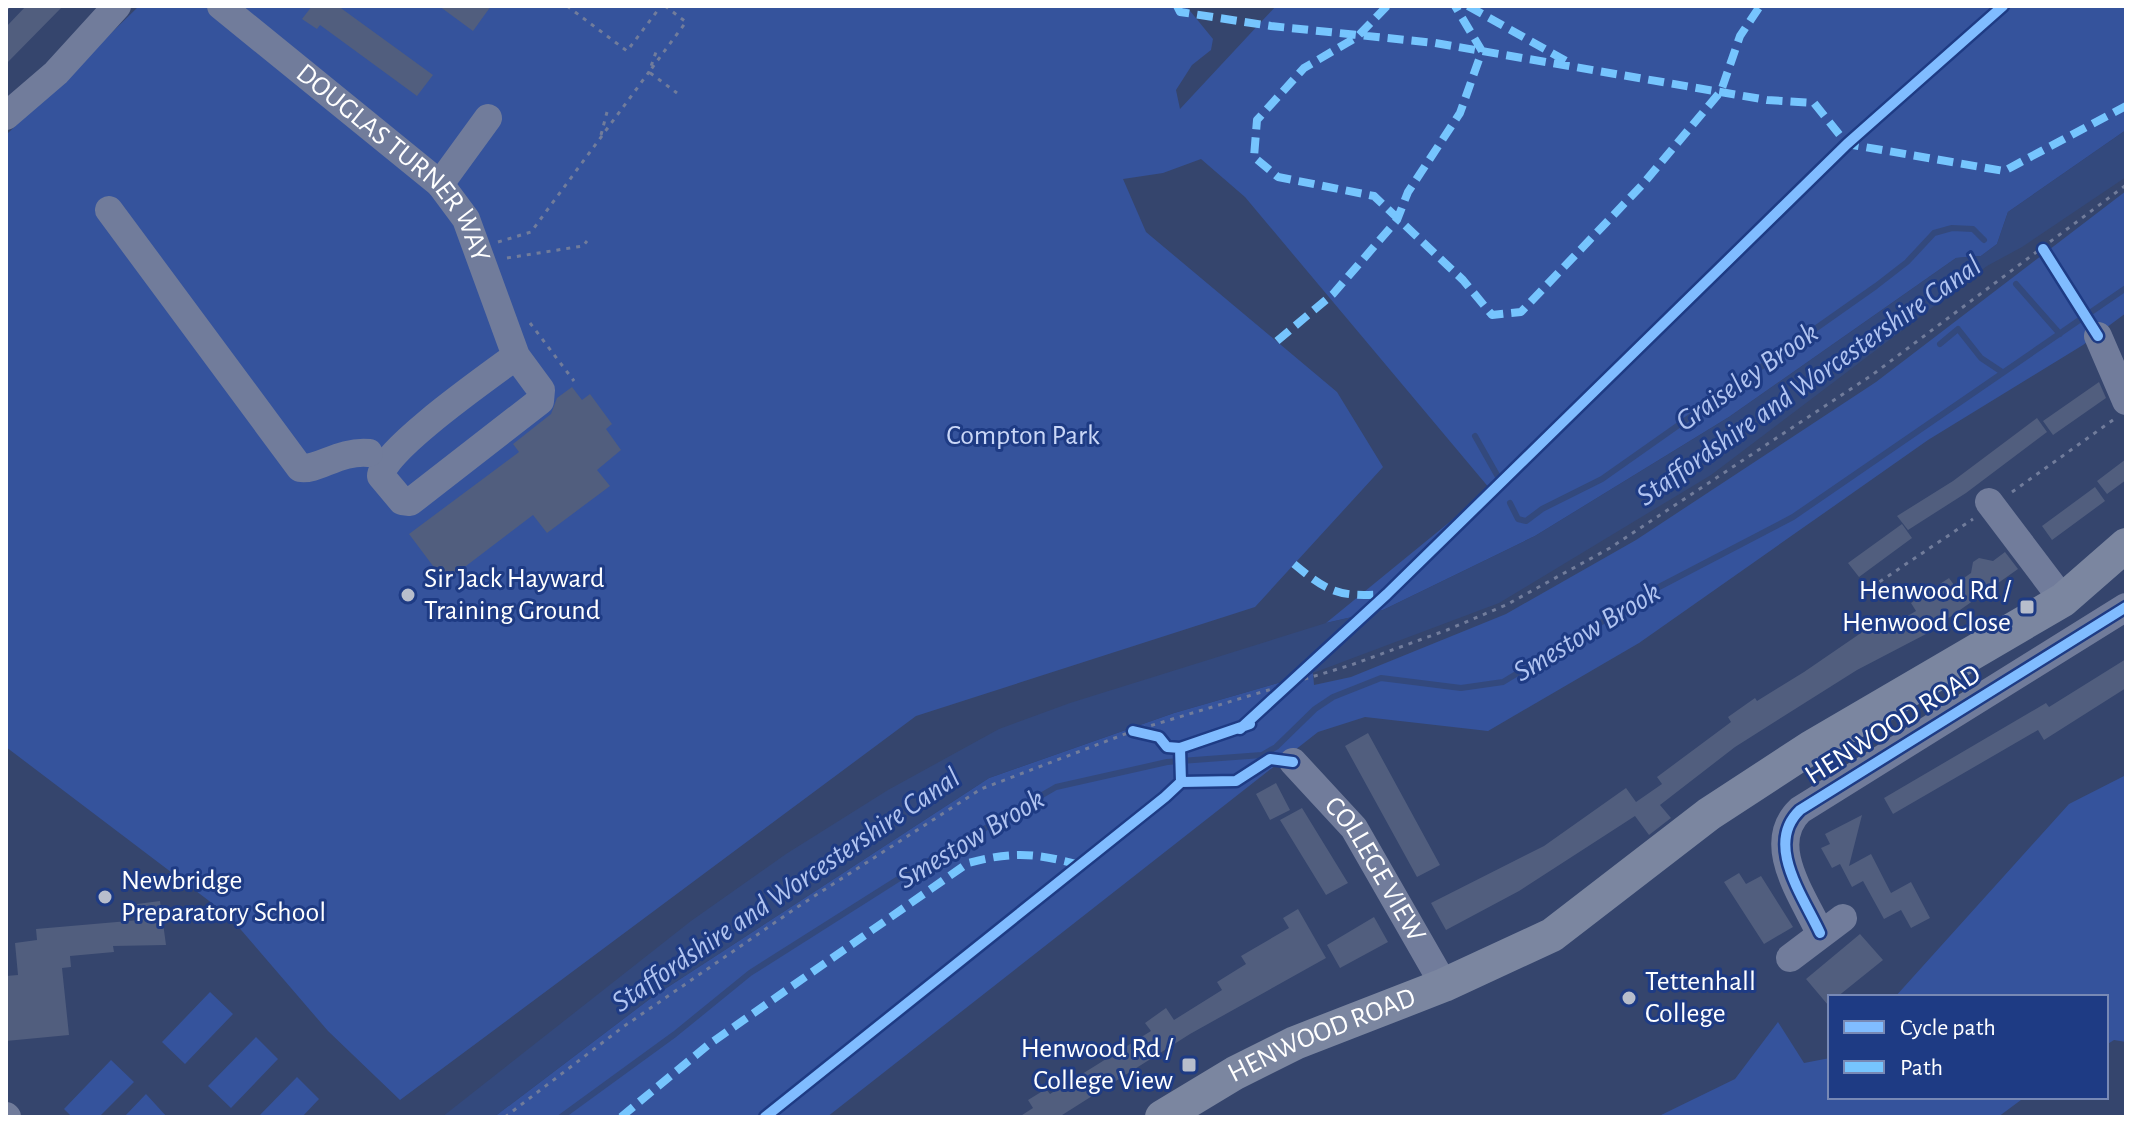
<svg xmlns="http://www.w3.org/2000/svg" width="2132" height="1123" font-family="'Alegreya Sans',sans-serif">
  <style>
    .green { fill: #35539c }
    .water { fill: #33497d }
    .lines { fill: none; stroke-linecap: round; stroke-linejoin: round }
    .stream { stroke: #33497d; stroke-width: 6 }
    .building { fill: #515e7e }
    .path { stroke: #717c9b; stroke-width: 3; stroke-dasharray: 4 6; stroke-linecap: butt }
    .minor { stroke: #717c9b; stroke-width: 28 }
    .major { stroke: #7b86a0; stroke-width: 34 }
    .quiet { stroke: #76c5fe; stroke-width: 8; stroke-dasharray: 16 8; stroke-linecap: butt }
    .cycleway-casing { stroke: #1e3b84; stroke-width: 15 }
    .cycleway { stroke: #80bcff; stroke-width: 10 }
    .poi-dot { fill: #b8becc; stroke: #1e3b84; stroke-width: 3 }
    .labels { text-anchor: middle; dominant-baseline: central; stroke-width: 6; stroke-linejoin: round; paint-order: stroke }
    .street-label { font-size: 28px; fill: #fff; stroke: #1e3b84 }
    .park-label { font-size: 28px; fill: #cad7f7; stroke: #1e3b84 }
    .poi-label { font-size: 28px; fill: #fff; stroke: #1e3b84; text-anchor: start }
    .water-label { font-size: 30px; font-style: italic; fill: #b1c4f1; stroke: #1e3b84 }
  </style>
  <rect width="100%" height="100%" fill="#35456d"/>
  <path class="green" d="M139,6H1186L1213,39L1211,50L1192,65L1176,90L1180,109L1276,6H2126V130L2008,212L1997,244L1981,256L1956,258L1729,417L1535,536L1383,610L1326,623L1490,489L1245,197L1201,159L1163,173L1123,179L1146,232L1337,392L1383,467L1255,607L916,716L400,1100L328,1031L229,916L6,747V135Z
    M2126,191V313L2083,345L1928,440L1639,643L1488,731L1365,717L1318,732L827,1117H494L651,998L989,778L1174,713L1313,673L1314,685L1351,677L1506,614L1636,540L1876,382Z
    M2126,775V1042L2114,1040L2106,1045V997H1895L2069,804Z
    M210,992L233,1014L185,1064L162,1042Z
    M1778,1022L1804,1063L1830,1058V1097H2025L1998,1117H1657L1735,1079Z
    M256,1037L278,1059L231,1108L208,1086Z
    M111,1060L134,1082L99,1117H72L64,1109Z
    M297,1077L319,1099L302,1117H258Z
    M146,1094L167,1117H124Z"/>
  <path class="water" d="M2126,130V177L2022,247L1987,266L1711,475L1499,603L1313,673L1174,713L989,778L651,998L494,1117H442L691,921L786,854L888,790L999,729L1070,703L1326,623L1383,610L1535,536L1729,417L1956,258L1981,256L1997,244L2008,212Z"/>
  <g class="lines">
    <path class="stream" d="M2016,284L2060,334
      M1940,344L1958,329L1981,358L2002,372
      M1475,436L1501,482
      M1510,503L1518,519L1526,521L1542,509L1602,479L1876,286L1907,262L1934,233L1952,228L1973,229L1984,240
      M561,1117L675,1034L750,973L903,876L1056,787L1167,762L1262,755L1276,747L1315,709L1333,697L1381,678L1461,688L1503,682L1659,587L1793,517L2126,288"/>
  </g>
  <path class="building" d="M26,6H63L6,64V27Z
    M312,6H338L433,75L417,96L320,25L317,29L302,19Z
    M439,6H491L473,31Z
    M2099,382L2106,398L2053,435L2043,421Z
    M572,387L582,400L590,394L612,424L606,429L621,450L597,470L610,486L547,533L533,515L445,582L409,534L519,452L513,444L551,414L557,398Z
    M2037,418L2047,432L1966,493L1908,530L1897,516L1953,481Z
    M2126,459V480L2107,494L2097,481Z
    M2095,487L2105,501L2052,540L2042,526Z
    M1902,524L1912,538L1859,577L1848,563Z
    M2005,552L2018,569L1926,634L1857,670L1735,747L1660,805L1671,818L1649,835L1635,816L1519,891L1446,930L1431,903L1544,846L1626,788L1636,802L1662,784L1657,777L1731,722L1728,717L1755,698L1757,701L1804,672L1874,624L1879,633L1916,611L1911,603L1949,578L1954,585L1971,573L1973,562L1979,558L1993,561Z
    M2126,659V688L2044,740L2038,730L1893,814L1884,798L2046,703L2049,707Z
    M1368,733L1440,865L1417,877L1345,746Z
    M1276,783L1290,810L1270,820L1256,794Z
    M1302,808L1348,883L1326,895L1280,820Z
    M1862,815L1849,866L1871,854L1891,893L1911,882L1930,918L1911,928L1901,910L1884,919L1863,881L1852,887L1840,864L1832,868L1821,848L1830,844L1825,834Z
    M1739,873L1746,884L1761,876L1793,927L1764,944L1724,882Z
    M160,901L166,945L113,946L114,952L70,956L71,967L62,968L69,1035L6,1041V976L18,975L15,943L37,940L36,929L140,920L137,904Z
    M1298,909L1326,958L1190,1034L1059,1117H1019L1033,1108L1028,1100L1046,1089L1050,1094L1151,1031L1145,1023L1166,1008L1174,1020L1222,990L1217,982L1246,964L1241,956L1289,928L1283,918Z
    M1374,917L1388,942L1340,968L1327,945Z
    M1860,934L1883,960L1837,997H1830L1828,1005L1806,979Z"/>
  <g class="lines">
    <path class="path" d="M567,6L627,51L661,6
      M665,6L686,22L649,72L677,93
      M6,9L9,6
      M601,135L607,112
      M498,242L531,232L649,72L656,52L653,49
      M507,258L583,246L587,241
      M530,323L574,381
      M2012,492L2113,420
      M1863,593L1973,519
      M505,1117L623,1027L799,906L981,789L1133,731L1351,665L1447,630L1506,605L1610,548L1872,375L2126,185"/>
    <g class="minor">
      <path id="s1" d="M221,6L440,184L466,219L516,356L541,390L540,401L410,502L402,501L381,476C381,451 492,374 516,356"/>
      <path d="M6,116L56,73L117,6"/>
      <path d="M440,184L488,118"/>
      <path d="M109,210L300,468C317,471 340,450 369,453"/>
      <path d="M2098,336L2126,401"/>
      <path d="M1989,502L2063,600"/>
      <path id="s2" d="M1293,762L1354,828L1444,985"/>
      <path d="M1820,933C1803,896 1764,844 1800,810L2126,607"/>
      <path d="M1790,958L1843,918"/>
      <path d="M6,1116L7,1117"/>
    </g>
    <path class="major" id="s3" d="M1162,1117L1235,1073L1295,1043L1444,985L1552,935L1709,814L1810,748L2063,600L2126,545"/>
    <path class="quiet" d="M1177,6L1180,12L1271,26L1435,43L1767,100L1814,103L1847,144L2004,171L2126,106
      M1387,6L1357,37L1304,68L1257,120L1254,157L1278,177L1374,196L1463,280L1492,315L1521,312L1643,184L1721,91L1740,36L1760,6
      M1468,6L1566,61
      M1277,341L1333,294L1397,220L1408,192L1460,113L1482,51L1455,6
      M1294,564C1330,594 1340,597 1387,594
      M621,1117L708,1045L968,863C1014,851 1035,853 1080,865"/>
    <defs>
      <path id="cycleway" d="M2043,249L2098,336
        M1240,729L1387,594L1847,144L2003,6
        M1133,731L1159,737L1167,747L1180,748L1250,724
        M1181,782L1236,781L1270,759L1293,762
        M1820,933C1803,896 1764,844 1800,810L2126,607
        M765,1117L1165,797L1181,782L1180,748"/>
    </defs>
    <use href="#cycleway" class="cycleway-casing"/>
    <use href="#cycleway" class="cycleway"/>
  </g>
  <g class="poi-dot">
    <circle cx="408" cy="595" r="8"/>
    <rect x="2019" y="599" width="16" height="16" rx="4"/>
    <circle cx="105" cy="897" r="8"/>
    <circle cx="1629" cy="998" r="8"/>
    <rect x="1181" y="1057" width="16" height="16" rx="4"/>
  </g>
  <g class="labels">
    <g class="street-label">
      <text stroke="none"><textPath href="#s1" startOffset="236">DOUGLAS TURNER WAY</textPath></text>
      <text transform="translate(1893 725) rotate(-32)">HENWOOD ROAD</text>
      <text stroke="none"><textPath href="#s2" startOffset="136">COLLEGE VIEW</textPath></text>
      <text stroke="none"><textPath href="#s3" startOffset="180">HENWOOD ROAD</textPath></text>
    </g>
    <g class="park-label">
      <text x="1023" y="436">Compton Park</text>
    </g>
    <g class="poi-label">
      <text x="424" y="579">Sir Jack Hayward<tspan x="424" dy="32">Training Ground</tspan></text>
      <text x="2011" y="591" text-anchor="end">Henwood Rd /<tspan x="2011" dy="32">Henwood Close</tspan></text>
      <text x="121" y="881">Newbridge<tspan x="121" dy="32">Preparatory School</tspan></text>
      <text x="1645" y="982">Tettenhall<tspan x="1645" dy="32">College</tspan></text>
      <text x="1173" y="1049" text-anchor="end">Henwood Rd /<tspan x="1173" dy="32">College View</tspan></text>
    </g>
    <g class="water-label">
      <text transform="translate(1747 377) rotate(-35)">Graiseley Brook</text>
      <text transform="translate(1809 381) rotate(-35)">Staffordshire and Worcestershire Canal</text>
      <text transform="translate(1587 632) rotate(-31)">Smestow Brook</text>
      <text transform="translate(971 839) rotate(-31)">Smestow Brook</text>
      <text transform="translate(786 890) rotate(-34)">Staffordshire and Worcestershire Canal</text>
    </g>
  </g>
  <rect width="2132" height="1123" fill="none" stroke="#ffffff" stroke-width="16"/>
  <rect x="1828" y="995" width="280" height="104" fill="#1e3b84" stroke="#7889b5" stroke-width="2"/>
  <rect x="1844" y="1021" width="40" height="12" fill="#80bcff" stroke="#7889b5" stroke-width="2"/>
  <text x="1900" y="1035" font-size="24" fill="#ffffff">Cycle path</text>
  <rect x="1844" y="1061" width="40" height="12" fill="#76c5fe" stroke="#7889b5" stroke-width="2"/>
  <text x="1900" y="1075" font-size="24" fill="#ffffff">Path</text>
</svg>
